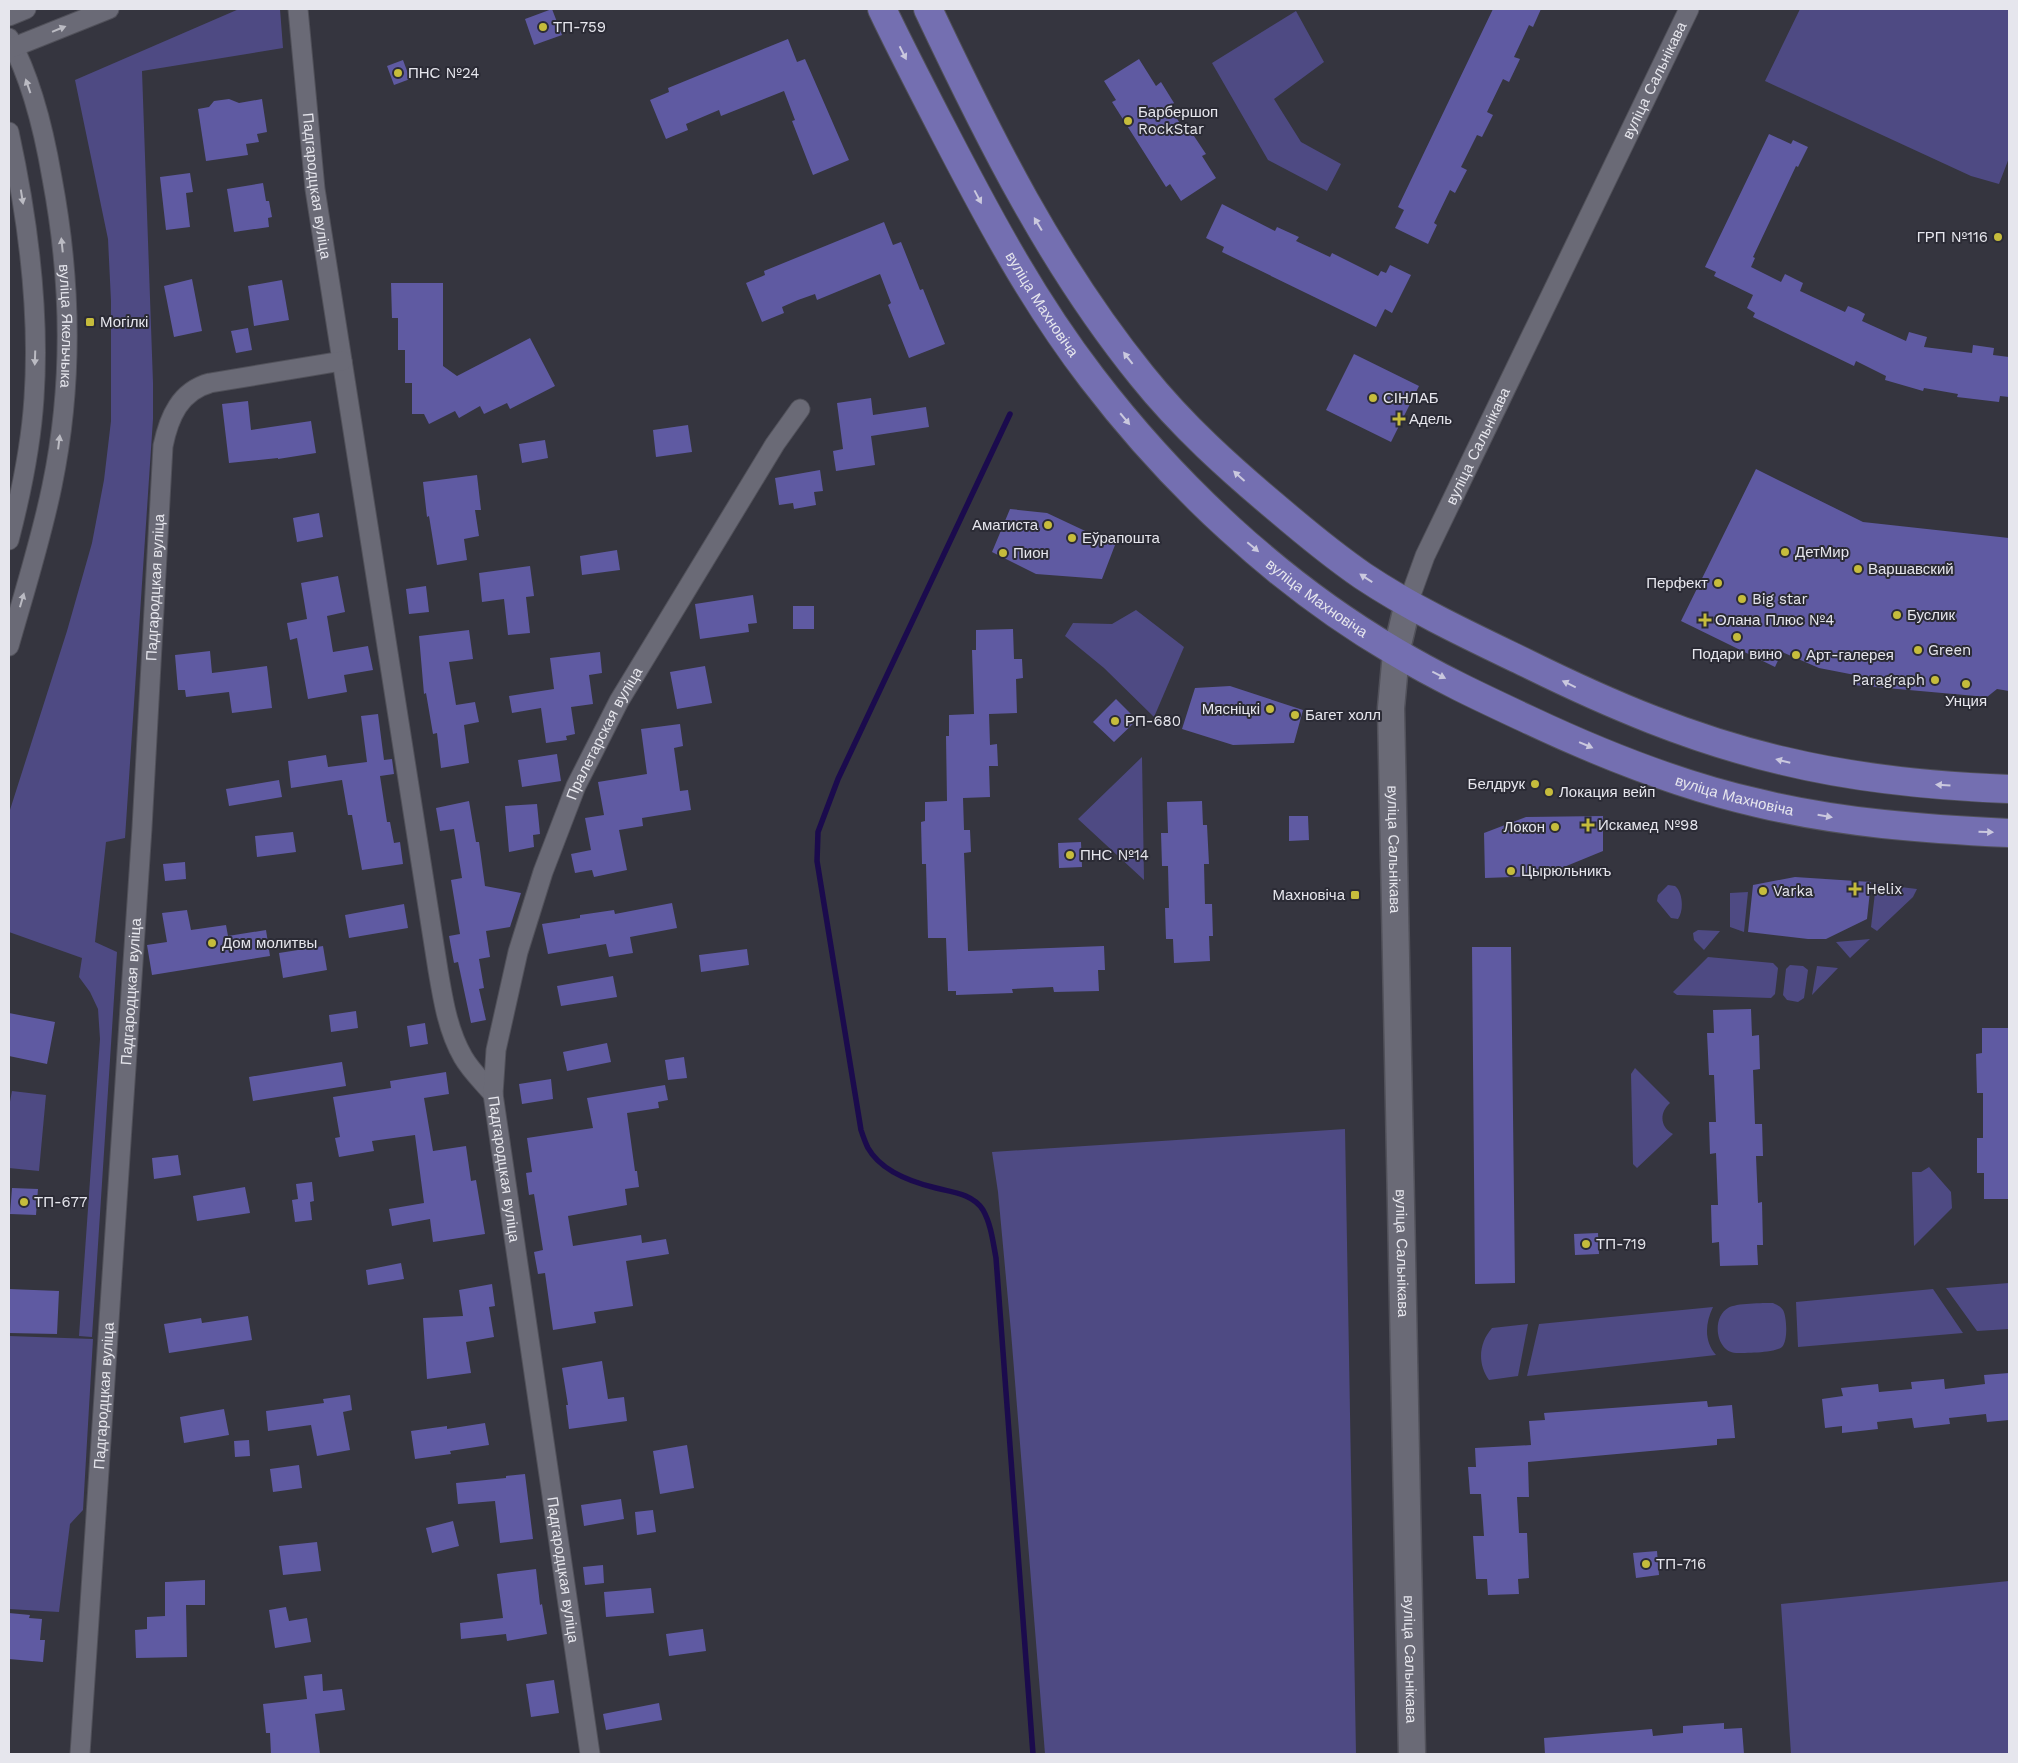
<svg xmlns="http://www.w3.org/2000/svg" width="2018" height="1763" font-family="'Work Sans',sans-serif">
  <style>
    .green { fill: #4e4a83 }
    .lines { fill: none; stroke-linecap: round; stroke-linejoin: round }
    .stream { stroke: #1b0b4d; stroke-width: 5.5 }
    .building { fill: #5f5aa2 }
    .street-casing { stroke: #51515a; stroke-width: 21 }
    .secondary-casing { stroke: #51515a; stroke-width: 29 }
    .primary-casing { stroke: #51515a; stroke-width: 30 }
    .street { stroke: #6a6a76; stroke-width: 19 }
    .secondary { stroke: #6a6a76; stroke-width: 26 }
    .primary { stroke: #746fb1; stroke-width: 28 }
    .oneway { fill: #bbbbc3 }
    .oneway2 { fill: #cac8de }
    .poi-dot { fill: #c6bc3c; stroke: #2b2b35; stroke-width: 2 }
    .labels { text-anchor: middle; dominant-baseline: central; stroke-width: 4; stroke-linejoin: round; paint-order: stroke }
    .poi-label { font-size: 15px; fill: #e6e6ed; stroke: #2b2b35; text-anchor: start }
    .street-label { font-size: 15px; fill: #e6e6ed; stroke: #2b2b35 }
  </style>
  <rect width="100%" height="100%" fill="#35353f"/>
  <path class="green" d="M239,9H280L283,48L142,71L153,383V419L125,838L106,842L95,942L117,952L92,1337L79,1336L100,1039L98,1009L90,992L79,977L82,958L9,932V813L67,631L92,543L104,480L111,421V301L108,239L75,80Z
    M1800,9H2009V158L1999,184L1971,176L1765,81Z
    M1296,11L1324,62L1274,99L1301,142L1341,164L1327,191L1268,160L1212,63Z
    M1136,610L1184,647L1154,717L1104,668L1065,636L1073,623L1112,624Z
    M1142,757L1144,880L1078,819Z
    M1876,884L1917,889L1913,897L1877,931L1871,927Z
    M1668,885L1675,886C1683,892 1684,911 1678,919L1671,918L1657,901L1658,895Z
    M1748,892L1744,932L1730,927V893Z
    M1698,930L1720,931L1704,950L1694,940L1693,933Z
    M1870,939L1850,958L1836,942Z
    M1708,957L1773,963L1778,968L1775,994L1771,998L1677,995L1673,992Z
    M1790,965L1803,966L1808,970L1804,998L1798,1002L1787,1000L1783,995L1786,969Z
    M1817,966L1838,968L1812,995Z
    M1635,1068L1670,1103C1659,1113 1660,1127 1673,1134L1637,1168L1633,1164L1631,1074Z
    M12,1091L46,1095L39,1171L9,1168V1107Z
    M1345,1129L1356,1754H1045L1011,1332L998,1192L992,1152Z
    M1929,1167L1951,1192L1952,1208L1914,1246L1912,1172H1921Z
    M2009,1283V1329L1977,1331L1946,1288Z
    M1933,1289L1963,1333L1798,1347L1796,1302Z
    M1773,1303C1777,1305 1780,1306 1783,1310C1787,1317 1788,1341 1782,1347C1775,1353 1745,1353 1736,1353C1716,1352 1711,1318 1728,1308C1736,1303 1763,1303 1773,1303Z
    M1713,1307C1705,1324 1704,1341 1716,1355L1527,1376L1539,1324Z
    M1528,1324L1518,1376L1489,1380C1477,1363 1479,1343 1492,1328Z
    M9,1336L93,1339L83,1510L70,1524L59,1612L9,1609Z
    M2009,1581V1754H1791L1781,1604Z"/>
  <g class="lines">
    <path class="stream" d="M1010,414L838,779L818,832L817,861L861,1130C863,1136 865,1142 868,1148C881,1171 911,1182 936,1188C952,1192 973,1194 983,1210C991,1224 993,1242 996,1258L1033,1754"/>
  </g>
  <path class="building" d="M552,9L562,35L534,45L525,19Z
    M1493,9H1541L1533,27L1529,25L1514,57L1520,59L1509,82L1503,79L1487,112L1493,115L1482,137L1477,135L1461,167L1467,170L1455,193L1450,190L1434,223L1437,225L1428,244L1395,228L1404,210L1398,207Z
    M788,39L797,62L805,59L849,160L813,175L792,121L795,120L784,91L721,116L719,110L686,124L688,130L666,139L650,100L669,92L668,88Z
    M1139,59L1156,86L1161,82L1174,103L1169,106L1188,136L1192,133L1206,154L1202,156L1216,178L1181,201L1170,184L1166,187L1112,102L1116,100L1104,81Z
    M403,60L410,79L394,85L387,66Z
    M229,99L239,103L262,99L267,132L257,134L259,142L246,144L248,155L206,161L198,109L209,107L214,101Z
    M1769,134L1791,144L1793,140L1808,147L1798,167L1796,166L1753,257L1755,258L1751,267L1781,282L1785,274L1803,283L1800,291L1845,312L1848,306L1858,310L1865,314L1862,321L1906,341L1909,332L1927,337L1924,347L1972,353L1973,345L1994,348L1993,355L2009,357V397L2000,396L1999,402L1957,397L1958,394L1924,388L1923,391L1885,380L1886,376L1856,361L1854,366L1753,317L1755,313L1747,308L1753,295L1714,276L1716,272L1705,267Z
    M190,173L193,192L186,193L190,227L166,230L160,177Z
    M263,183L266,201H269L272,217L268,218L269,227L234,232L227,189Z
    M1222,204L1275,231L1277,227L1299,237L1296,241L1330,257L1332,253L1378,276L1381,271L1386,273L1390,265L1411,275L1392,313L1385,309L1376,327L1222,252L1224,247L1206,238Z
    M884,222L893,245L901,242L920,290L923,289L945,344L909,358L888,305L891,303L880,274L817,300L815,294L798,300L782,307L784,313L762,322L746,283L765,275L764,271Z
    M192,279L202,331L174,337L164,286Z
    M282,280L289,320L254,326L248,286Z
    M391,283H443V366L457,376L530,338L555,386L510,409L507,403L484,414L480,406L459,418L455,411L429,424L424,414H412V383H405V350H398V318H392Z
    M248,328L252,350L236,353L231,331Z
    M1354,354L1419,386L1391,442L1326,410Z
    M871,398L873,415L926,407L929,427L871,436L875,465L836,471L833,451L843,449L837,403Z
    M248,401L251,430L311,421L316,453L278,459V458L229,463L222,404Z
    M688,425L692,452L656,457L653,430Z
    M545,440L548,458L522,463L519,444Z
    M1756,469L1863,522L2009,538V691L1997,689L1987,697L1853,685L1855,675L1819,668L1782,652L1775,667L1681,621Z
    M820,470L823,491L814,492L816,505L794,509L793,503L779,505L775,478Z
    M477,475L481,510H475L479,536L464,539L467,560L437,565L429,516L427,517L423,482Z
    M1010,509L1047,513L1115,545L1102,579L1036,574L992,552Z
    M319,513L323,537L297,542L293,518Z
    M617,550L620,570L582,575L580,556Z
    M530,566L534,596L526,597L530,633L508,635L504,599L482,602L479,573Z
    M338,576L345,612L327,616L333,652L368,646L373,670L344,675L347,692L308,699L297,638L290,640L287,623L307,619L301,583Z
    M426,586L429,612L409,614L406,589Z
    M753,595L757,623L748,624L749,632L700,639L695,604Z
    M793,606H814V629H793Z
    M1013,629L1014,659H1022L1023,678L1016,679L1017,713L989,714L990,745L997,744L998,766H989L990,797L963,798L964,830H970L971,852L964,853L968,951L1104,946L1105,970H1098L1099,991L1054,992L1053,987L1012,989L1013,993L956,995V991H948L946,938H928L926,864H922L921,822L925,821V802L947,801L946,736H949V715L974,714L972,650H976V630Z
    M469,630L473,659L449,662L456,705L475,702L479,722L464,725L469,763L441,768L437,733L433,734L426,693L424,694L419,636Z
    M210,651L212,673L267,666L272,708L232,713L229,692L186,697L185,690H178L175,655Z
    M600,652L602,673L589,675L593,704L571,707L575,734L566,736L567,740L546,743L541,708L512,713L509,696L554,689L550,658Z
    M705,666L712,703L677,709L670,672Z
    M1230,686L1303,710L1294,743L1233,745L1182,729L1195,688Z
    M1116,699L1137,720L1114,742L1093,722Z
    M378,714L384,760L392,759L394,774L380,776L387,822H390L394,843L400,842L403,864L362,870L352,815H348L342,780L291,788L288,761L326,755L328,767L367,762L361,716Z
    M680,724L683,746L674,748L680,791L688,790L691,810L642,818L643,826L619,830L627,870L594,877L592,870L575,873L571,854L591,850L585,818L604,815L598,782L647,774L641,729Z
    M557,754L561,781L522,787L518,760Z
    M279,780L282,797L229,806L226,789Z
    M469,801L476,842H479L485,886L521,893L510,927L486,931L490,957L479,959L484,988L479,989L486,1020L471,1023L458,962L454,963L449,936L460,934L451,880L462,878L454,829L440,831L436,808Z
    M1202,801L1203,825H1207L1209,864H1204L1205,904H1212L1213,936H1209L1210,961L1174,963L1173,939H1166L1165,908H1169L1168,866H1162L1161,833H1168L1167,802Z
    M537,804L540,834L533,835L534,847L509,852L505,806Z
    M1289,816H1308L1309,840L1289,841Z
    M1603,816V851L1542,876L1485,878L1484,833L1526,817Z
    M293,832L296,852L257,857L255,836Z
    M1081,842L1082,867L1059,868L1058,843Z
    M185,862L186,879L165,881L163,864Z
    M1795,877L1871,882L1867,919L1826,939H1808L1748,932L1753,885Z
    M672,903L677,928L630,937L633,953L609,957L606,944L548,954L542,924L580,918V915L614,910L615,914Z
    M404,904L408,928L349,938L345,915Z
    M187,910L191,930L226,925L228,936L266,930L270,956L152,975L147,945L167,942L162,913Z
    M323,946L327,970L283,978L279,953Z
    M1472,947H1511L1515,1283L1475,1284Z
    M747,949L749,965L701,972L699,955Z
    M613,976L617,997L561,1006L557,986Z
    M1751,1009L1752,1036L1759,1035L1760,1069L1753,1070L1755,1124H1762L1763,1156H1756L1758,1203L1762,1202L1763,1245H1757L1758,1265L1720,1266L1719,1242L1712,1243L1711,1205H1718L1716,1153L1710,1154L1709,1122H1716L1714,1075H1709L1707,1033H1714L1713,1010Z
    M356,1011L358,1028L331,1032L329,1015Z
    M9,1013L55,1022L47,1064L9,1056Z
    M425,1023L428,1044L410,1047L407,1026Z
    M1982,1028H2009V1199H1984V1173H1977V1138H1983V1093H1977L1976,1054L1982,1053Z
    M607,1043L611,1062L567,1071L563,1052Z
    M684,1057L687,1078L668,1080L665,1060Z
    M342,1062L346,1086L253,1101L249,1077Z
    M446,1072L449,1094L424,1098L433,1151L466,1146L471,1181L476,1180L485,1234L433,1242L430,1219L392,1226L389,1209L424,1203L415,1135L372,1141L374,1151L339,1157L335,1138L340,1137L333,1097L391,1088L390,1081Z
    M551,1079L553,1099L522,1104L519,1084Z
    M665,1085L668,1100L658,1102L659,1108L627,1113L635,1171H637L639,1187L625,1189L627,1205L568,1216L573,1246L641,1235L642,1243L666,1239L669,1254L626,1261L633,1306L594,1312L596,1323L553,1330L545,1273L538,1274L534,1252L543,1250L534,1194L529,1195L526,1173L532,1172L527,1138L593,1128L587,1098Z
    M178,1155L181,1175L154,1179L152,1158Z
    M312,1182L314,1201L310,1202L312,1220L295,1222L292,1200L298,1199L296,1184Z
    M245,1187L250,1213L197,1221L193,1196Z
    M12,1188L38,1189L36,1215L10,1214Z
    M1598,1233L1599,1254L1575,1255L1574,1234Z
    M401,1263L404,1279L368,1285L366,1270Z
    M492,1284L495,1306L489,1307L494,1337L466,1342L471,1373L427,1379L423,1318L463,1316L459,1290Z
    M9,1289L59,1291L57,1334L9,1333Z
    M248,1316L252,1340L169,1353L164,1324L201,1318L202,1323Z
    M602,1361L608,1399L624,1397L627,1421L569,1429L566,1405H568L562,1368Z
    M2009,1373V1420L1987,1422L1986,1414L1949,1418L1950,1424L1914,1428L1912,1418L1877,1422L1878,1429L1842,1433V1426L1825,1428L1822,1399L1843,1396L1841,1388L1878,1384L1879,1392L1912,1389L1911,1382L1944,1379L1945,1389L1985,1384L1984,1375Z
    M350,1395L352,1410L343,1412L350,1450L317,1456L311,1425L268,1431L266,1411L324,1403L323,1399Z
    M1707,1401L1708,1407L1732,1405L1735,1438L1717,1439V1445L1528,1462L1529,1497H1517L1519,1533H1527L1529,1578L1518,1579L1519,1594L1488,1595L1487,1579H1476L1473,1536H1484L1481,1494H1470L1468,1467H1476L1475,1448L1531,1445L1529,1421L1545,1420L1544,1413Z
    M224,1409L229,1435L184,1443L180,1417Z
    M485,1423L489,1445L450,1451L451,1454L415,1459L411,1431L447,1426V1429Z
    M249,1440L250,1456L235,1457L234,1441Z
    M687,1445L694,1488L660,1494L653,1451Z
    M299,1465L302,1488L273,1492L270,1469Z
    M525,1474L533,1539L500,1543L495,1501L458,1504L456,1483L506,1478V1476Z
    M621,1499L624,1519L584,1526L581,1505Z
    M653,1510L656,1532L637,1535L635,1512Z
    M453,1521L459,1546L432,1553L426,1528Z
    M317,1542L321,1571L283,1575L279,1546Z
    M1657,1551L1659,1575L1636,1578L1633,1553Z
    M603,1565L604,1583L585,1585L583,1567Z
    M536,1569L540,1605L542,1604L547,1634L507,1641L506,1634L461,1639L460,1623L503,1618L497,1574Z
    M205,1580V1605H186L187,1657L136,1658L135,1630L147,1629V1617L165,1616V1582Z
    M651,1588L654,1613L606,1617L604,1592Z
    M286,1607L289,1621L307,1618L311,1642L275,1648L269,1610Z
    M9,1613L30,1615L29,1618L42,1619L40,1640H45L43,1662L9,1659Z
    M703,1629L706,1651L669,1656L666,1634Z
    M322,1674L323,1691L342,1689L345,1710L315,1714L320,1754H271L270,1733H266L263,1704L307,1699L304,1676Z
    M554,1680L559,1713L531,1717L526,1684Z
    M659,1703L662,1720L606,1730L603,1714Z
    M1724,1723V1729L1742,1728L1744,1754H1545L1544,1738L1652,1729L1653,1736L1683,1733V1726Z"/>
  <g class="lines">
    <defs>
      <g id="street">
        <path id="s1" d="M298,9L315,189L438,970C443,1000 448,1031 463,1057C471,1071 483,1082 493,1094L590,1754"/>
        <path d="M9,16L26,9"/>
        <path id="s2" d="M9,38C32,80 44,131 52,178C71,279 73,385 52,486C41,540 24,593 9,646"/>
        <path d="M9,49L109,9"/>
        <path d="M9,132C28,219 40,309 34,398C31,446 21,494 9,540"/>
        <path id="s3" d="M1408,603L1425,556L1689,9"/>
        <path id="s4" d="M493,1094L496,1050L518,952L543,872L576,786L619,701L775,444L800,409"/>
        <path id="s5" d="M80,1754L142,828L163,446C169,417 180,391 210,383L342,361"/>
      </g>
      <g id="secondary">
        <path id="s6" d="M1408,603L1396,653L1391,708L1412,1754"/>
      </g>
      <g id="primary">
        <path id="s7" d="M882,9C901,49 922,89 942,128C987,215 1032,300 1092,378C1173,484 1278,583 1394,651C1437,677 1482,698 1527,719C1601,754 1678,785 1758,803C1841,823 1925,829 2009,833"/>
        <path d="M928,9C989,138 1052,265 1142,376C1182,426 1230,469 1279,510C1306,533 1334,556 1363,576C1414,610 1470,636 1526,663C1609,704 1693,740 1784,761C1858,779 1933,786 2009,789"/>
      </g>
    </defs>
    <use href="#street" class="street-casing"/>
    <use href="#secondary" class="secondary-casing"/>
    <use href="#primary" class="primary-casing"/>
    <use href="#street" class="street"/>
    <use href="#secondary" class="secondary"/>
    <use href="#primary" class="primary"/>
  </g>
  <defs><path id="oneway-solid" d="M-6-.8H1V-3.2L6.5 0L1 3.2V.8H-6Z" transform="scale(1.25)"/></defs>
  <g class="oneway">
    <use href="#oneway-solid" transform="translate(59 29) rotate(-22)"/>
    <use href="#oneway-solid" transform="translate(28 86) rotate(-109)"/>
    <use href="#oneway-solid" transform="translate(22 197) rotate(81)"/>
    <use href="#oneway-solid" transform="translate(62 245) rotate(-96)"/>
    <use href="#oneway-solid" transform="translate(35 358) rotate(92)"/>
    <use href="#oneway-solid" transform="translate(59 442) rotate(-83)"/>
    <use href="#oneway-solid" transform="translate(22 600) rotate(-74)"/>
  </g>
  <g class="oneway2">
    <use href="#oneway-solid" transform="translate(903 53) rotate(63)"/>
    <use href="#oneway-solid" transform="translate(978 197) rotate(62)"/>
    <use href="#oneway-solid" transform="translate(1038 224) rotate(-121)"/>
    <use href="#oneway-solid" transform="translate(1128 358) rotate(-128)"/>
    <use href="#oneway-solid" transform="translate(1125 419) rotate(50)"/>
    <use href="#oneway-solid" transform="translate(1239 476) rotate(-138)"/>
    <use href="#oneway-solid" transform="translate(1253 547) rotate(40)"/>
    <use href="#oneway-solid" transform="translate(1366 578) rotate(-147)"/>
    <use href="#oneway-solid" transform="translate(1439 675) rotate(27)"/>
    <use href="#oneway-solid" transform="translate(1569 684) rotate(-154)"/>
    <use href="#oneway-solid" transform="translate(1586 745) rotate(23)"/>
    <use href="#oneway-solid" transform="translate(1783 761) rotate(-166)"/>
    <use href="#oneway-solid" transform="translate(1943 785) rotate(-176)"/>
    <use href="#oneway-solid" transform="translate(1825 816) rotate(10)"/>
    <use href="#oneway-solid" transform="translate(1986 832) rotate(2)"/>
  </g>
  <g class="poi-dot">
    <circle cx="543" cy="27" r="5"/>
    <circle cx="398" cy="73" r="5"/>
    <circle cx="1128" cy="121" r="5"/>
    <circle cx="1998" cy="237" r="5"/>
    <rect x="85" y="317" width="10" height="10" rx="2.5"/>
    <circle cx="1373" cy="398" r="5"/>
    <path d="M1396.5 411.5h5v5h5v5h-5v5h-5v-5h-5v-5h5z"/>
    <circle cx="1048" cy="525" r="5"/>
    <circle cx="1072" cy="538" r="5"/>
    <circle cx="1785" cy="552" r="5"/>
    <circle cx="1003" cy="553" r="5"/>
    <circle cx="1858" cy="569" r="5"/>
    <circle cx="1718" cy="583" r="5"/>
    <circle cx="1742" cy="599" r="5"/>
    <circle cx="1897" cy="615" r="5"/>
    <path d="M1702.5 612.5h5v5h5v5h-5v5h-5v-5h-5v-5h5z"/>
    <circle cx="1737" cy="637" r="5"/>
    <circle cx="1918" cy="650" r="5"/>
    <circle cx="1796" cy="655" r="5"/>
    <circle cx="1935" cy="680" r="5"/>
    <circle cx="1966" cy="684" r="5"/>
    <circle cx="1270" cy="709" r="5"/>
    <circle cx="1295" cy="715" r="5"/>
    <circle cx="1115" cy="721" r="5"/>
    <circle cx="1535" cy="784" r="5"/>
    <circle cx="1549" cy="792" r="5"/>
    <path d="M1585.5 817.5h5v5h5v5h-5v5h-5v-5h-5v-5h5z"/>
    <circle cx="1555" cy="827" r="5"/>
    <circle cx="1070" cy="855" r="5"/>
    <circle cx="1511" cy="871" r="5"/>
    <path d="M1852.5 881.5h5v5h5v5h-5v5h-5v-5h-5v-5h5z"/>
    <circle cx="1763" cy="891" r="5"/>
    <rect x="1350" y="890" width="10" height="10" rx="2.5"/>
    <circle cx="212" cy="943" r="5"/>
    <circle cx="24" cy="1202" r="5"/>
    <circle cx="1586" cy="1244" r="5"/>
    <circle cx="1646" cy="1564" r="5"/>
  </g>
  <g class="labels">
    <g class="poi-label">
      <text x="553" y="27">ТП-759</text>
      <text x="408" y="73">ПНС №24</text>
      <text x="1138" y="112">Барбершоп<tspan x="1138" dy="17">RockStar</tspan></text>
      <text x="1988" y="237" text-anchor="end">ГРП №116</text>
      <text x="100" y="322">Могілкі</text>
      <text x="1383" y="398">СІНЛАБ</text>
      <text x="1409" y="419">Адель</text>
      <text x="1038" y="525" text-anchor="end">Аматиста</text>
      <text x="1082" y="538">Еўрапошта</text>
      <text x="1795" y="552">ДетМир</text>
      <text x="1013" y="553">Пион</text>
      <text x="1868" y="569">Варшавский</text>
      <text x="1708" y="583" text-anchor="end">Перфект</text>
      <text x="1752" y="599">Big star</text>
      <text x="1907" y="615">Буслик</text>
      <text x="1715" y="620">Олана Плюс №4</text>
      <text x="1928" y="650">Green</text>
      <text x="1737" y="654" text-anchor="middle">Подари вино</text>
      <text x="1806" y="655">Арт-галерея</text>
      <text x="1925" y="680" text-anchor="end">Paragraph</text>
      <text x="1966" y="701" text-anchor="middle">Унция</text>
      <text x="1260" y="709" text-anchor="end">Мясніцкі</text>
      <text x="1305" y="715">Багет холл</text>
      <text x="1125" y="721">РП-680</text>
      <text x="1525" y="784" text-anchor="end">Белдрук</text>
      <text x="1559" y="792">Локация вейп</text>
      <text x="1598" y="825">Искамед №98</text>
      <text x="1545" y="827" text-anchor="end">Локон</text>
      <text x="1080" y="855">ПНС №14</text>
      <text x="1521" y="871">Цырюльникъ</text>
      <text x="1866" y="889">Helix</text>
      <text x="1773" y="891">Varka</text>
      <text x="1345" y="895" text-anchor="end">Махновіча</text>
      <text x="222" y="943">Дом молитвы</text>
      <text x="34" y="1202">ТП-677</text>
      <text x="1596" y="1244">ТП-719</text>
      <text x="1656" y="1564">ТП-716</text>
    </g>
    <g class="street-label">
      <text stroke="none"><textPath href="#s3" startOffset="578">вуліца Сальнікава</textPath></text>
      <text stroke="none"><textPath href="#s1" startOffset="178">Падгародцкая вуліца</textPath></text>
      <text stroke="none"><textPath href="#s7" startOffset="336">вуліца Махновіча</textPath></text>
      <text stroke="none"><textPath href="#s2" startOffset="296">вуліца Якельчыка</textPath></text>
      <text stroke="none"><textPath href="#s3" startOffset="172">вуліца Сальнікава</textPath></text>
      <text stroke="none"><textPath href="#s5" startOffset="1169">Падгародцкая вуліца</textPath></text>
      <text stroke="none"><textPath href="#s7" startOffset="741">вуліца Махновіча</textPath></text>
      <text stroke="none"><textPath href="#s4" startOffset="380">Пралетарская вуліца</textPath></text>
      <text stroke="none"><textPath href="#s7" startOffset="1206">вуліца Махновіча</textPath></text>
      <text stroke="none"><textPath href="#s6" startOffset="248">вуліца Сальнікава</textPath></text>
      <text stroke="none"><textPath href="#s5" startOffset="764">Падгародцкая вуліца</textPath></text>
      <text stroke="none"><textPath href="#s1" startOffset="1186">Падгародцкая вуліца</textPath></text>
      <text stroke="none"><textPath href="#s6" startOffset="652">вуліца Сальнікава</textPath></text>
      <text stroke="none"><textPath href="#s5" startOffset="359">Падгародцкая вуліца</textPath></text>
      <text stroke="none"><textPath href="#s1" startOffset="1591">Падгародцкая вуліца</textPath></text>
      <text stroke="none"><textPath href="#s6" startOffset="1058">вуліца Сальнікава</textPath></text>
    </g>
  </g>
  <rect width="2018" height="1763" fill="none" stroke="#e6e6ed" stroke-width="20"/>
</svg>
